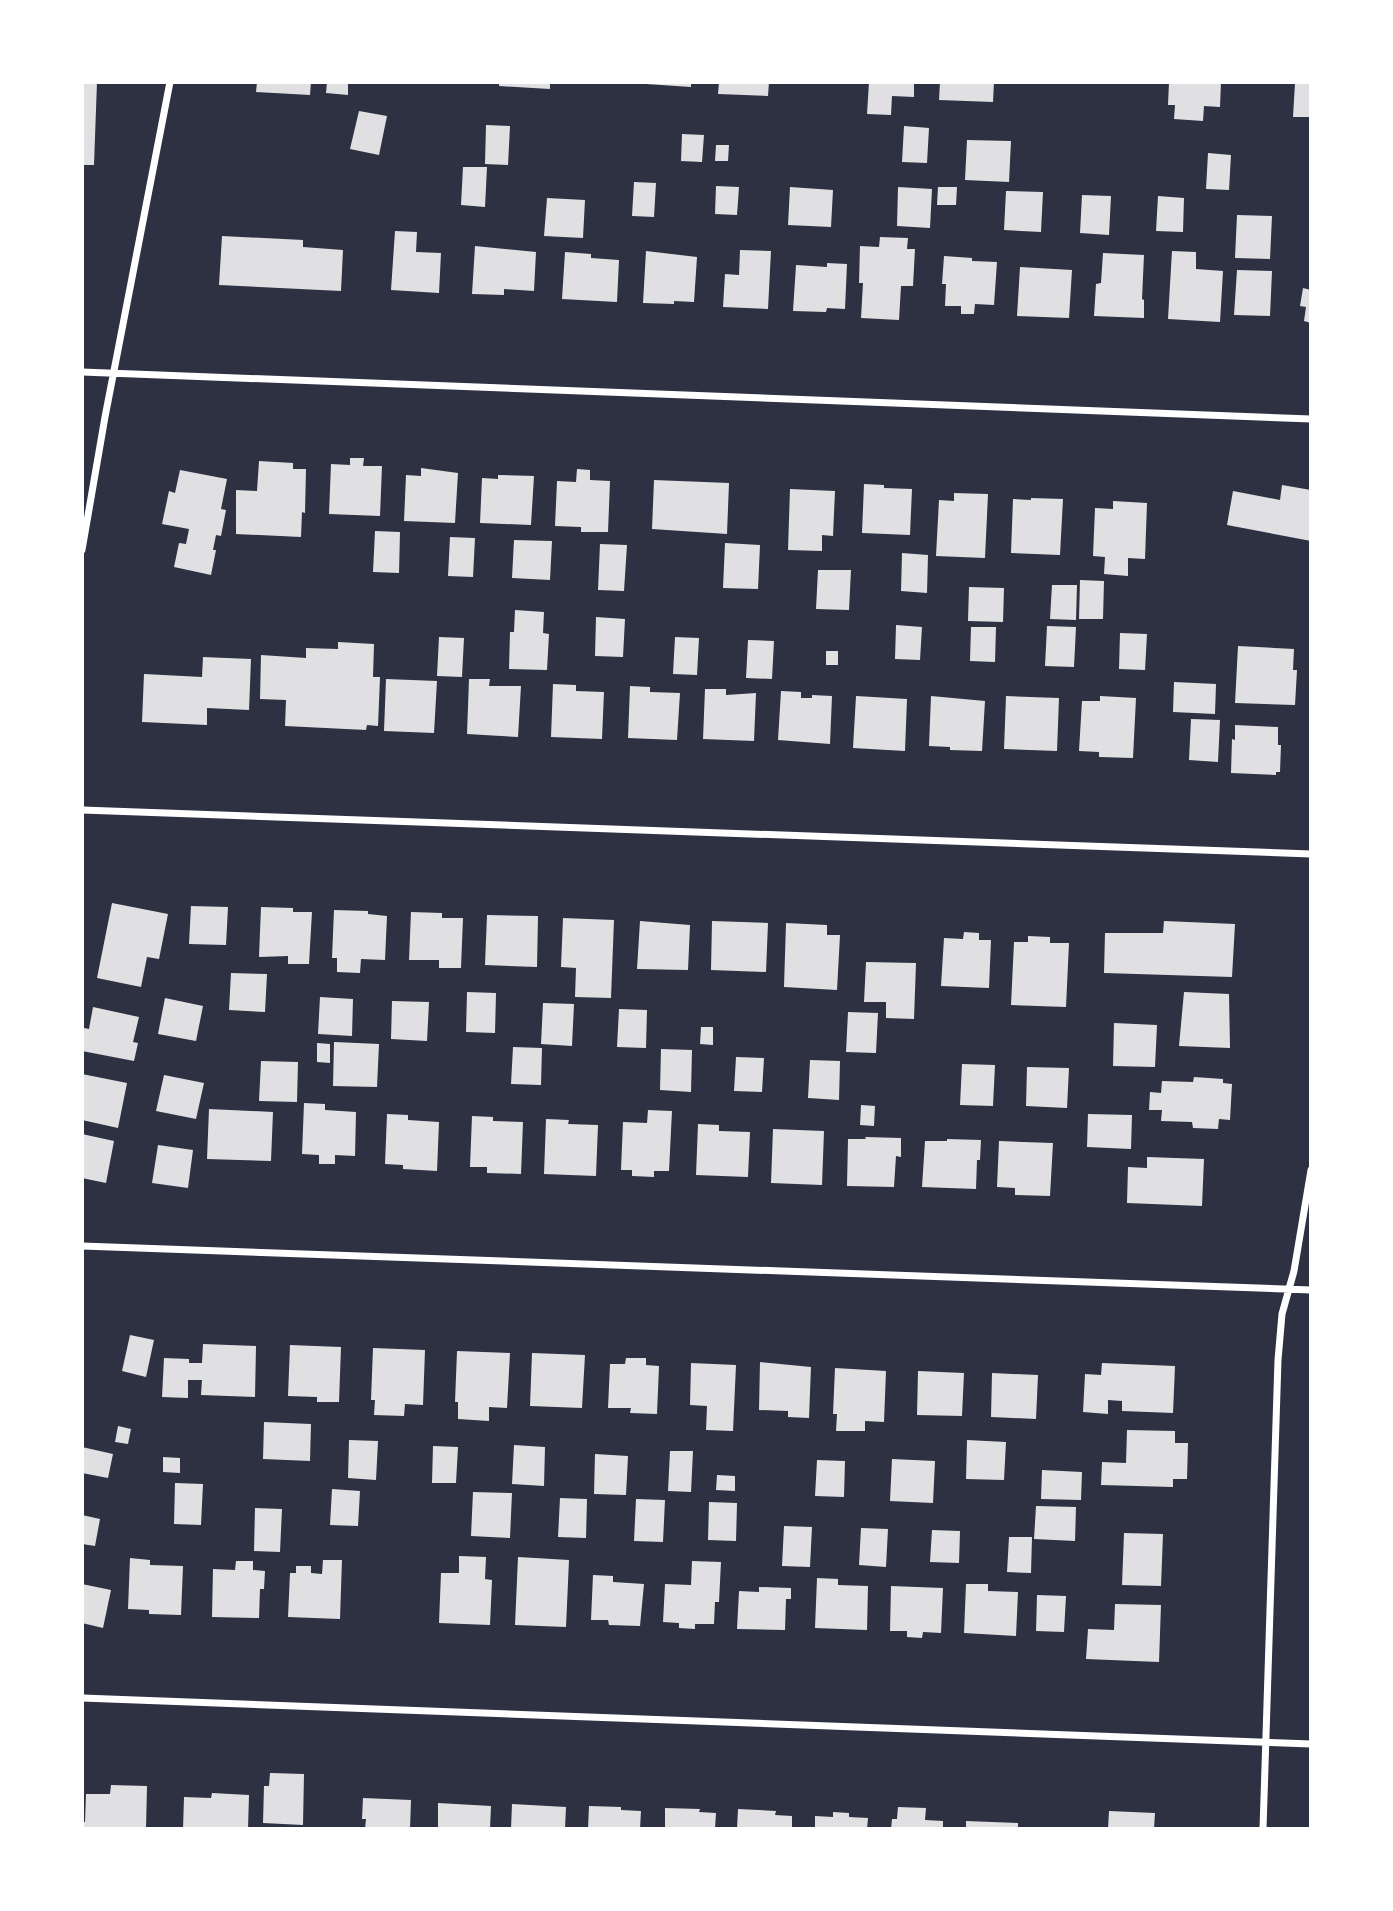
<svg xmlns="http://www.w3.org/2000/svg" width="1393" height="1911" font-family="Cabin,sans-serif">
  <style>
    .building { fill: #e0e0e3 }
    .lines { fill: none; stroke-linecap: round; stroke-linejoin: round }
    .minor { stroke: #fff; stroke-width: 7 }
  </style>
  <rect width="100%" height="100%" fill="#2d3142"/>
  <path class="building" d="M82,82H97L94,165H82Z
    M257,82H311L310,95L256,92Z
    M327,82H348V95L326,93Z
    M499,82H550V89L499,86Z
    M646,82H691V87L646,84Z
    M719,82H769L768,96L718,94Z
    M869,82H914V97L892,96L891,115L867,114Z
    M940,82H994L993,102L939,100Z
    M1169,82H1221L1220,107L1204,106L1203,121L1174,119L1175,105H1168Z
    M1295,83H1311V117H1293Z
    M359,111L387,116L379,155L350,149Z
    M486,125L510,126L508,165L485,164Z
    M904,126L929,128L927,163L902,162Z
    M682,134L704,135L702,162L681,161Z
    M967,140L1011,141L1009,182L965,180Z
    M716,145H729L728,161H715Z
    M1208,153L1231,155L1229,190L1206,189Z
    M463,167H487L485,207L461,205Z
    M634,182L656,183L654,217L632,216Z
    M716,186L739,187L737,215L715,214Z
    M790,187L833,190L831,227L788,225Z
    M898,187L932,189L930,228L897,226Z
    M938,187H957L956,205H937Z
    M1006,191L1043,192L1041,232L1004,230Z
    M1082,195L1111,196L1109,235L1080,233Z
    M1158,196L1184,198L1183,232L1156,231Z
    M547,198L585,200L583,238L544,236Z
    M1237,215L1272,216L1270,259L1235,258Z
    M395,231L417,232L416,252L441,253L439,293L391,290Z
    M222,236L303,240V247L343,250L341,291L219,285Z
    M880,237L908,238L907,249H915L913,286H901L899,320L861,318L863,283H859L860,246L879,247Z
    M475,246L536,252L534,291L504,289V295L472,294Z
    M740,250L771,251L768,309L723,307L725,274L739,275Z
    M646,251L697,257L694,302L674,301V304L643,303Z
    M1172,251L1196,252V269L1223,271L1220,322L1168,319Z
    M565,252L591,254V258L619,260L617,302L562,299Z
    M1103,253L1144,255L1142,299L1144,300V318L1094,316L1096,284L1101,283Z
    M944,256L972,258V261L997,262L994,305L975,304L974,314H961V306H945L946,284H942Z
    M827,263L847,264L845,309L827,308L826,312L793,311L796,265L827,267Z
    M1020,267L1072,270L1069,318L1017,316Z
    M1237,270L1272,271L1270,316L1234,315Z
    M1303,288L1311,290V323L1304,321L1306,307L1300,306Z
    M350,458H364L363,466H382L380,516L329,514L331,464L350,465Z
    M259,461L293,463V469H306L305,513L302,512L301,537L236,534V490L257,491Z
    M421,468L458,473L455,523L404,521L406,475L421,476Z
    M577,469L590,470V480L610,481L608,532H581V527L555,526L557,481L576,482Z
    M180,470L227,479L221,509L226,510L221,536L216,535L213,550H216L211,575L174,567L179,543L186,544L189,529L162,524L169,491L175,493Z
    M498,475L534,476L531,525L480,523L482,478L498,479Z
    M654,480L729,483L727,534L652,529Z
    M864,484L884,485V488L912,489L910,535L862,533Z
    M1282,485L1311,490V541L1227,525L1233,491L1280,500Z
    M790,489L835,491L833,536L822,535V551L788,550Z
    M954,493L988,494L985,558L936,556L939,500L954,501Z
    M1031,498L1063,499L1060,555L1011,553L1013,499L1031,500Z
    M1113,501L1147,503L1145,559L1128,558V576L1104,574L1105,557L1093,556L1095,508L1113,509Z
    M375,531L400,532L399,573L373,572Z
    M450,537L475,538L473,577L448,576Z
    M514,540L552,541L550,580L512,578Z
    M725,543L760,545L758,589L723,588Z
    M600,544L627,545L624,591L598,590Z
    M902,553L928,555L927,593L901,591Z
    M818,570H851L849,610L816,609Z
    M1080,580L1104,581L1103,619H1079Z
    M1052,585H1077L1076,620L1050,619Z
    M969,587L1004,588L1003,622L968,621Z
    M515,610L544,612L543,633L549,634L547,670L509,669L510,632H514Z
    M596,617L625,619L623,657L595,656Z
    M896,625L922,627L920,660L895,659Z
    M1047,626L1076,627L1074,667L1045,666Z
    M971,627H996L995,662L970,661Z
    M1120,633L1147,634L1145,670L1119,669Z
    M439,637L464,638L462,677L437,676Z
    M675,637L699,638L697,675L673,674Z
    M748,640L774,641L772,679L746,678Z
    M338,642L374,644L373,677H380L378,726L367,725L366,730L285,726L286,700L260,699L261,655L306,658V648L338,649Z
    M1238,646L1294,649L1293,670H1297L1295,705L1235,703Z
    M826,651H838V665H826Z
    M203,657L251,659L249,710L207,708V725L142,722L144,674L202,677Z
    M386,679L437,681L434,733L384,731Z
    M469,679H490L489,686H521L518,737L467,734Z
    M1174,682L1216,684L1215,714L1173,712Z
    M553,684L576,685V691L604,692L602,739L551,737Z
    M630,686L650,687V692L680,693L677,740L628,738Z
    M705,689H726V695L756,693L754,741L703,739Z
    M781,691L801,692V698H812V695L832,696L830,744L778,740Z
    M856,696L907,699L905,751L853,748Z
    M931,696L985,701L982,751L950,750V747L929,746Z
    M1006,696L1059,698L1057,751L1004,749Z
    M1100,696L1136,698L1133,758L1099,757V752L1079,751L1082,701H1100Z
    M1191,719L1220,720L1218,762L1189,760Z
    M1235,725L1278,727V745H1281L1280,772H1276V775L1231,773L1232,739L1235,740Z
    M112,903L168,914L159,959L147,957L141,987L97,978Z
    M191,906L228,907L226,945L189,944Z
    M261,907L293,908V912H312L309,964H288V956L259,957Z
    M334,910L368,911V914L387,916L385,960L361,959L360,973L337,972V958H332Z
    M411,912L442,913V918H463L461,968H439V960H409Z
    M487,915L538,916L537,967L485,965Z
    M563,918L614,920L611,998L575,997L576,968L561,967Z
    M640,921L690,925L688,970L637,969Z
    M712,921L768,923L766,972L711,970Z
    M1164,921L1235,924L1232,977L1104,973L1105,933H1163Z
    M786,923L827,925V935H840L837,990L784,987Z
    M964,932L979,933V940H991L989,988L941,986L944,938L963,939Z
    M1028,936L1050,937V943H1069L1066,1007L1011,1005L1014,942H1028Z
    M866,962L916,963L914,1019L886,1018V1002H864Z
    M231,973L267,974L265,1012L229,1010Z
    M467,992L496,993L495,1033L466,1032Z
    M1184,992L1229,994L1230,1048L1179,1046Z
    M320,997L353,999L352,1036L318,1034Z
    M165,998L203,1006L196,1041L158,1034Z
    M392,1001L429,1002L427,1041L391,1039Z
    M543,1003L574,1004L572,1046L541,1044Z
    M93,1007L139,1017L133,1042L138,1043L134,1061L82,1051L84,1028L89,1029Z
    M619,1009L647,1010L646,1048L617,1047Z
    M848,1012L878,1013L876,1053L846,1052Z
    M1114,1023L1157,1025L1155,1067L1113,1066Z
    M701,1027H713V1045L700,1044Z
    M334,1042L379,1044L377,1087L333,1086Z
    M317,1043L330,1044V1063L317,1062Z
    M513,1047L542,1048L541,1085L511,1084Z
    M661,1049L692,1050L691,1092L660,1090Z
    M736,1057L764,1058L762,1092L734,1091Z
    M810,1060L840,1061L839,1100L808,1098Z
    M261,1061L298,1062L297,1102L259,1101Z
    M962,1064L995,1065L993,1106L960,1105Z
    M1027,1067L1069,1068L1067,1108L1026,1106Z
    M82,1074L127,1083L118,1128L82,1120Z
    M164,1075L204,1083L196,1119L156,1111Z
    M1194,1077L1223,1079V1083L1232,1084L1230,1120L1219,1119L1218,1129L1193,1128L1192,1122L1161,1121L1162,1110H1149L1150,1092L1161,1093L1162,1081L1193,1082Z
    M304,1103L325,1104V1110L356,1112L355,1156L335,1155V1164H319V1155L302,1154Z
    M861,1105L875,1106L874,1126L860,1125Z
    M209,1109L273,1112L271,1161L207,1159Z
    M648,1110L672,1111L669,1171H654V1177L632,1176V1170H621L623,1122L647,1123Z
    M387,1114L408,1115V1120L439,1122L437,1171L403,1169V1165L385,1164Z
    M1088,1114L1132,1115L1131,1149L1087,1147Z
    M472,1116L493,1117V1121L523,1122L521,1174L487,1173V1167H470Z
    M546,1119L569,1120L568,1124L598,1125L596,1176L544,1174Z
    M698,1124L719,1125V1131L750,1132L748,1177L696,1175Z
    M773,1129L824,1131L822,1185L771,1183Z
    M82,1134L114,1141L106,1183L82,1178Z
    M865,1137L901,1138V1157L896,1156L894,1187L847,1186L848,1139H866Z
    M947,1139L981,1140L980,1160H977L976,1189L922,1187L925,1141H947Z
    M999,1141L1053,1143L1050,1196L1015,1195V1188L997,1187Z
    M158,1145L193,1150L188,1188L152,1183Z
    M1147,1157L1204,1159L1202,1206L1127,1203L1128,1167L1147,1168Z
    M130,1335L154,1340L146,1377L122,1371Z
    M203,1344L256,1346L255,1397L201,1395L202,1380H188V1398L162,1397L164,1358L189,1359V1363H202Z
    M290,1345L341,1347L339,1402H317V1397L288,1396Z
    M373,1348L425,1350L423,1405L405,1404L404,1416L374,1415L375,1400H371Z
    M457,1351L510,1353L507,1408L489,1407V1421L458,1419V1402H455Z
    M532,1353L585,1355L582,1408L530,1406Z
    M626,1358H646V1365L659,1366L657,1414L630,1413L631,1408H608L610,1364H625Z
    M760,1362L811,1367L809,1418L788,1417V1411L759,1410Z
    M691,1363L736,1365L733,1431L706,1430L707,1406L690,1405Z
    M1102,1363L1175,1366L1173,1413L1122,1411V1401L1108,1400V1414L1083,1412L1085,1374L1101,1375Z
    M835,1368L886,1371L884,1422L865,1421V1431H836L837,1414H833Z
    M918,1371L964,1373L962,1416L917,1415Z
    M992,1373L1038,1375L1036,1419L991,1417Z
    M264,1422L311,1424L310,1461L263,1459Z
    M118,1426L131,1429L128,1444L115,1442Z
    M1127,1430L1175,1431V1443H1188L1187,1479H1173V1487L1101,1485L1102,1462L1126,1463Z
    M349,1440L378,1441L376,1480L348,1478Z
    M967,1440L1006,1442L1004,1480L966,1479Z
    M514,1445L545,1447L544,1486L512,1484Z
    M433,1446L458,1447L456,1483H432Z
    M82,1447L113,1454L108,1478L82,1473Z
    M670,1451H693L691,1492L668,1491Z
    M595,1454L628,1456L626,1495L594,1494Z
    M163,1457L180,1458V1473L163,1472Z
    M892,1459L935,1461L933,1503L890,1501Z
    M817,1460L845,1461L844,1497L815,1496Z
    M1042,1470L1082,1472L1081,1500L1041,1499Z
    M717,1475L735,1476V1491L716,1490Z
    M175,1483L203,1484L201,1525L174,1524Z
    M332,1489L360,1491L358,1526L330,1525Z
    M473,1492L512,1493L510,1538L471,1536Z
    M560,1498L587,1499L586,1538L558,1537Z
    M636,1499L665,1500L663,1542L634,1541Z
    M709,1502L737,1503L736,1541L708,1540Z
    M1036,1506L1076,1507L1075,1541L1034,1539Z
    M255,1508L282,1509L280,1552L254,1551Z
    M82,1515L100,1519L95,1546L82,1544Z
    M784,1526L812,1527L810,1567L782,1566Z
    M861,1528L888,1529L886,1567L859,1565Z
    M932,1530L960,1531L959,1563L930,1562Z
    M1124,1533L1163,1534L1161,1586L1122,1585Z
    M1009,1537H1032L1031,1573L1007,1572Z
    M459,1556L486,1557L485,1579L492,1580L490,1625L439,1623L441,1573H459Z
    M518,1557L569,1560L566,1627L515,1625Z
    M130,1558L150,1560V1565L183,1566L181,1615L149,1614V1610L128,1609Z
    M323,1560H342L340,1619L288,1617L290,1573H296V1566H311V1573L322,1574Z
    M236,1561H253V1570L265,1571L264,1589H260L259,1618L212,1617L213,1569L235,1570Z
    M692,1561L721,1562L719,1602H715L714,1624H695V1629L679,1628V1623L663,1622L665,1584L691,1585Z
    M593,1575L613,1576V1582L644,1584L640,1626L609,1625L608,1620H591Z
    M817,1578L838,1579V1585L868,1586L867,1630L815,1628Z
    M82,1584L111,1590L103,1628L82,1623Z
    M966,1584H988V1591L1018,1592L1016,1636L964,1633Z
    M891,1586L943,1588L941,1633L923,1632L922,1638L907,1637V1631H890Z
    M759,1587L791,1588V1599H786L785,1630L737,1629L739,1591L759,1592Z
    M1037,1595L1066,1596L1064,1632L1036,1631Z
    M1115,1604L1161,1605L1159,1662L1086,1659L1088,1629L1114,1630Z
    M270,1773L304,1774L303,1825L263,1823L264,1786H269Z
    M111,1785L147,1786L146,1829H82V1822H85L86,1794H110Z
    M212,1793L249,1795L248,1829H183L184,1797L211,1798Z
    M363,1798L411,1800L410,1829H365L366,1819H362Z
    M438,1803L491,1806L490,1829H438Z
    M512,1804L566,1807L565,1829H511Z
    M589,1806L621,1807V1810L641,1811L640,1829H588Z
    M898,1807L926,1808L925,1820L943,1821V1829H891L892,1819H897Z
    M665,1808L700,1809L699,1812L716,1813L715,1829H665Z
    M738,1809L776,1811L775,1815L792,1816V1829H737Z
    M1109,1811L1155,1813L1154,1829H1108Z
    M833,1812L849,1813V1817L868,1818L867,1829H815V1816L833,1817Z
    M966,1821L1018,1823V1829H966Z"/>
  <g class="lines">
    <path class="minor" d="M82,372L1311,419
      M82,550L105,417L170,82
      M82,810L1311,854
      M82,1246L1311,1290
      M82,1698L1311,1744
      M1263,1829L1278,1360L1282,1314L1294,1271L1311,1170"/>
  </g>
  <rect width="1393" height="1911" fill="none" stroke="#ffffff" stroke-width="168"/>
</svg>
